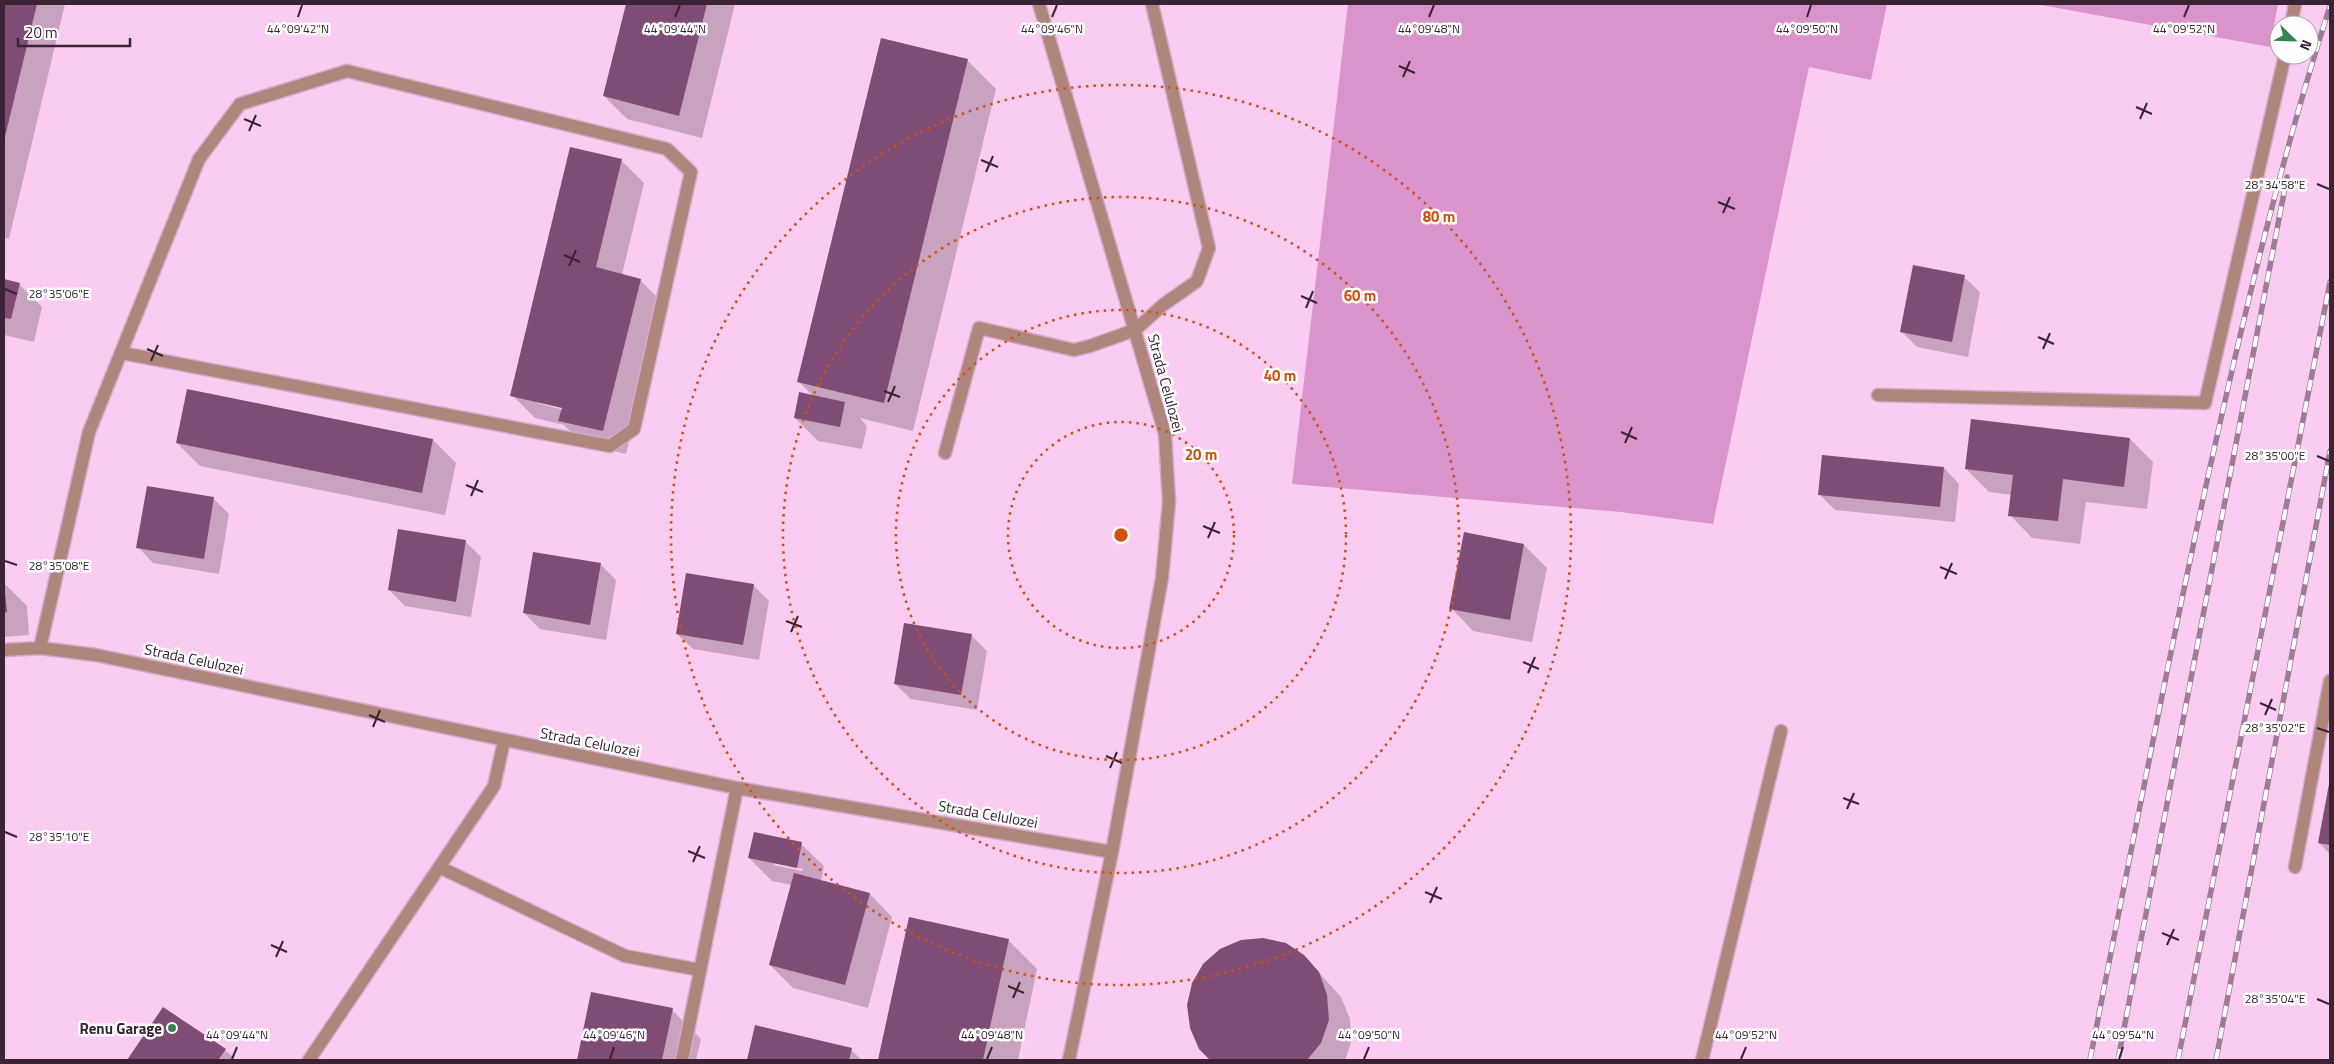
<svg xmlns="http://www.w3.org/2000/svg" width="2334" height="1064" font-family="'Titillium Web',sans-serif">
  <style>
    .green { fill: #d894cb }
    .shadow { fill: #0003; fill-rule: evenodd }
    .building { fill: #7f4c76 }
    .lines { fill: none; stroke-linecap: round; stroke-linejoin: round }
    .lane-casing { stroke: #d4aacb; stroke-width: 15 }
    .lane { stroke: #af857c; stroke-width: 12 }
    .rail-casing { stroke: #9e7b97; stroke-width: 5.5 }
    .rail { stroke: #fefefe; stroke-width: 4; stroke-dasharray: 11; stroke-linecap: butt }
    .ticks { fill: none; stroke: #392335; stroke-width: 2 }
    .ring { fill: none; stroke: #ce5112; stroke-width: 2.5; stroke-dasharray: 2.5 5 }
    .poi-dot { fill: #368453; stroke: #fefefe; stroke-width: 2 }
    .labels { text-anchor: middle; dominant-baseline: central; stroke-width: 5; stroke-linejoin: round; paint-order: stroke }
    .street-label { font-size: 15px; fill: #392335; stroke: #fefefe }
    .poi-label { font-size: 15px; font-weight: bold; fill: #392335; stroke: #fefefe; text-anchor: end }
    .ticks-label { font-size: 12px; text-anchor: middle; fill: #392335; stroke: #fefefe; stroke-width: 5; stroke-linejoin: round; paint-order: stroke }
    .centre { fill: #ce5112; stroke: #fefefe; stroke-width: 2.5 }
    .ring-label { font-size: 15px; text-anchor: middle; font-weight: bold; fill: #ce5112; stroke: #fefefe; stroke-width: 5; stroke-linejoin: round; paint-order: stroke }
  </style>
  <rect width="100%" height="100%" fill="#fbccf1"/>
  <path class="green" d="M1348,4H1887L1871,80L1809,67L1713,524L1621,512L1292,484Z
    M2036,4H2278L2270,47Z"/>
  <path class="shadow" d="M4,4H65L9,239L4,238Z
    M627,4H735L702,138L627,119L604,96Z
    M967,60L996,89L913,431L860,418L867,426L862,449L818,441L795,418L814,397L799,382Z
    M621,160L644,183L622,275L640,280L663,303L626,454L582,443L564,425L535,418L512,395ZM537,401L568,408V411L537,403Z
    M1964,277L1980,292L1968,357L1917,347L1902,332Z
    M4,280L19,284L42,307L34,342L4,335Z
    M188,391L433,440L456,463L445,515L200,466L177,443Z
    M2130,439L2153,462L2147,509L2086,502L2080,544L2032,538L2010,515L2012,495L1989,492L1966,469Z
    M1944,468L1959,484L1955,522L1835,510L1819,494Z
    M213,498L229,514L219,574L153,563L138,547Z
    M465,541L481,557L471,617L405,606L389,590Z
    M1524,545L1547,568L1532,642L1473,631L1451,608Z
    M600,564L616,580L606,640L540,629L524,613Z
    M4,583L27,606L29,635L4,637Z
    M753,585L769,601L759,660L693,649L677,634Z
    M971,635L987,651L977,710L911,699L895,684Z
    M2330,786V854L2319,843Z
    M801,844L824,866L821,882L870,894L892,917L868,1008L793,988L770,965L792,885L772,881L749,858ZM774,862L803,869L802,871L774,865Z
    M910,919L1008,940L1037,969L1018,1060H879Z
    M1304,956L1341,997L1350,1019L1351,1043L1345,1060H1212L1200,1048Z
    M592,993L672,1010L701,1039L696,1060H578Z
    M163,1008L225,1050L233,1057L231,1060H129Z
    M756,1027L851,1050L862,1060H748Z"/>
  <path class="building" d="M4,4H37L4,141Z
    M626,4H707L679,116L603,96Z
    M881,38L968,59L884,403L797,382Z
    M570,147L622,159L596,267L641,279L603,431L558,421L562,408L510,396Z
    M1913,265L1965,275L1952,342L1900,332Z
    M4,279L20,283L11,319L4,318Z
    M187,389L433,439L422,493L176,443Z
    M799,392L845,402L840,427L794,418Z
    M1971,419L2130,438L2124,487L2063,479L2058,521L2008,516L2013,475L1965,469Z
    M1822,455L1944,467L1940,507L1818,495Z
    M147,486L214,497L204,559L136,548Z
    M398,529L466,540L456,602L388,590Z
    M1464,532L1524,544L1510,620L1449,609Z
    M533,552L601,563L590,625L523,613Z
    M686,573L754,584L743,645L676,634Z
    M4,592H5L7,612L4,613Z
    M904,623L972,634L961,695L894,684Z
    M2329,784H2330V845L2318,843Z
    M754,832L802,842L797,868L748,858Z
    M794,873L870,893L845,985L769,965Z
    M909,917L1009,939L983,1060H878Z
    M1263,938L1286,943L1304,955L1319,972L1327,995L1329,1020L1321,1043L1307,1060H1210L1199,1049L1190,1028L1187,1005L1192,983L1203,964L1220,949L1241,940Z
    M591,992L673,1008L662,1060H577Z
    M163,1007L226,1049L218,1060H127Z
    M755,1025L852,1048L849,1060H747Z"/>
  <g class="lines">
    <defs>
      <path id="lane" d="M2291,25L2295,4
        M1878,395L2205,403L2285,55
        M945,453L979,328L1074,350L1090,346L1135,330L1163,305L1197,281L1209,248L1152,4
        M40,648L89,432L199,159L240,104L347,71L667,149L691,172L634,429L610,446L122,353
        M4,650L40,648L96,655L737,788L1112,852L1162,578L1169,502L1165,434L1039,4
        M439,867L625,956L700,970
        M2295,867L2330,681
        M309,1060L494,786L504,741
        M682,1060L737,788
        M1069,1060L1112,852
        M1702,1060L1781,731"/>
    </defs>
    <use href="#lane" class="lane-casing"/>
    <use href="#lane" class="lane"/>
    <defs>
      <path id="rail" d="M2090,1060C2127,870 2164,680 2205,490C2241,327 2279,165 2330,6
        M2118,1060L2287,177
        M2178,1060L2330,282
        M2216,1060L2330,451"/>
    </defs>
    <use href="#rail" class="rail-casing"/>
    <use href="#rail" class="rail"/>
  </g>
  <path class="ticks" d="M298,17L302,5M675,17L680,5M1052,17L1057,5M1429,17L1434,5M1807,17L1811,5M2184,17L2189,5M1399,66L1415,73M1403,77L1410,61M2136,107L2152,114M244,119L261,126M2140,119L2147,103M249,131L256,115M981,160L998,167M986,172L993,156M2317,184L2329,189M1718,202L1735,209M1723,213L1730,197M564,255L580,262M569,266L576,250M5,289L17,294M1301,296L1317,303M1306,308L1313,291M2038,337L2054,344M147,349L163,356M2043,349L2050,333M151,361L158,345M884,391L900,397M888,402L895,386M1621,432L1637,439M1625,443L1632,427M2317,456L2329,461M466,485L483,492M471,496L478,480M1203,526L1220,533M1208,538L1215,522M5,561L17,565M1940,567L1957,574M1945,579L1952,563M786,621L802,627M791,632L798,616M1523,662L1539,669M1528,673L1535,657M2260,703L2276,710M369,715L385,722M2265,715L2272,699M373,727L380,710M2317,728L2329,732M1106,756L1122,763M1110,768L1117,752M1843,798L1859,804M1847,809L1854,793M5,832L17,837M688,851L705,858M693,862L700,846M1425,892L1442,899M1430,903L1437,887M2162,933L2179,940M271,945L287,952M2167,945L2174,929M276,957L283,941M1008,986L1024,993M1013,998L1020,982M2317,999L2329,1004M232,1059L237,1047M610,1059L614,1047M987,1059L992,1047M1364,1059L1369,1047M1741,1059L1746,1047M2119,1059L2123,1047"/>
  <g class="ring">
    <circle cx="1121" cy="535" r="113"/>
    <circle cx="1121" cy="535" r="225"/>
    <circle cx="1121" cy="535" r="338"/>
    <circle cx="1121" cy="535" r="450"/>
  </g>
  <circle class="poi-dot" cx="172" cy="1028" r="5"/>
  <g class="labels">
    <g class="street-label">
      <text transform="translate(1166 383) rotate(75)">Strada Celulozei</text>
      <text transform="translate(194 659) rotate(12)">Strada Celulozei</text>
      <text transform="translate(590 742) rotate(11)">Strada Celulozei</text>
      <text transform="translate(988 814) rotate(10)">Strada Celulozei</text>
    </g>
    <g class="poi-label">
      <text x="162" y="1028">Renu Garage</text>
    </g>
  </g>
  <g class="ticks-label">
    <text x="298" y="33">44°09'42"N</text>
    <text x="675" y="33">44°09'44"N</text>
    <text x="1052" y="33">44°09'46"N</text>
    <text x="1429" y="33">44°09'48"N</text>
    <text x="1807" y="33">44°09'50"N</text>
    <text x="2184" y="33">44°09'52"N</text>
    <text x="2275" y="189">28°34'58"E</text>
    <text x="59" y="298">28°35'06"E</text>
    <text x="2275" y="460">28°35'00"E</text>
    <text x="59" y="570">28°35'08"E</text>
    <text x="2275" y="732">28°35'02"E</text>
    <text x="59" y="841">28°35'10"E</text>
    <text x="2275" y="1003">28°35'04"E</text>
    <text x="237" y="1039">44°09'44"N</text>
    <text x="614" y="1039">44°09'46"N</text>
    <text x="992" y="1039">44°09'48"N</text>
    <text x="1369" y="1039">44°09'50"N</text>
    <text x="1746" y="1039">44°09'52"N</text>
    <text x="2123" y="1039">44°09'54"N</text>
  </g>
  <circle cx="1121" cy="535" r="8" class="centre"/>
  <g class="ring-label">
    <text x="1439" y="222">80 m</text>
    <text x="1360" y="301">60 m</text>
    <text x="1280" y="381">40 m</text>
    <text x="1201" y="460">20 m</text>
  </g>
  <rect width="2334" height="1064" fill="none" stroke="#392335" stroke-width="10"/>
  <g transform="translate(2294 40) rotate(113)"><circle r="24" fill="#fefefe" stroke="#afa6ae"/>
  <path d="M0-4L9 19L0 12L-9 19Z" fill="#368453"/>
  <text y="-8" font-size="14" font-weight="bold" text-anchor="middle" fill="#392335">N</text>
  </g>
  <path d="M18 38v8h112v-8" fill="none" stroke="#392335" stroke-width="2.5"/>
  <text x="25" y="38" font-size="15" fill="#392335" stroke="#fefefe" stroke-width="4" paint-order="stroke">20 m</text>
</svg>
